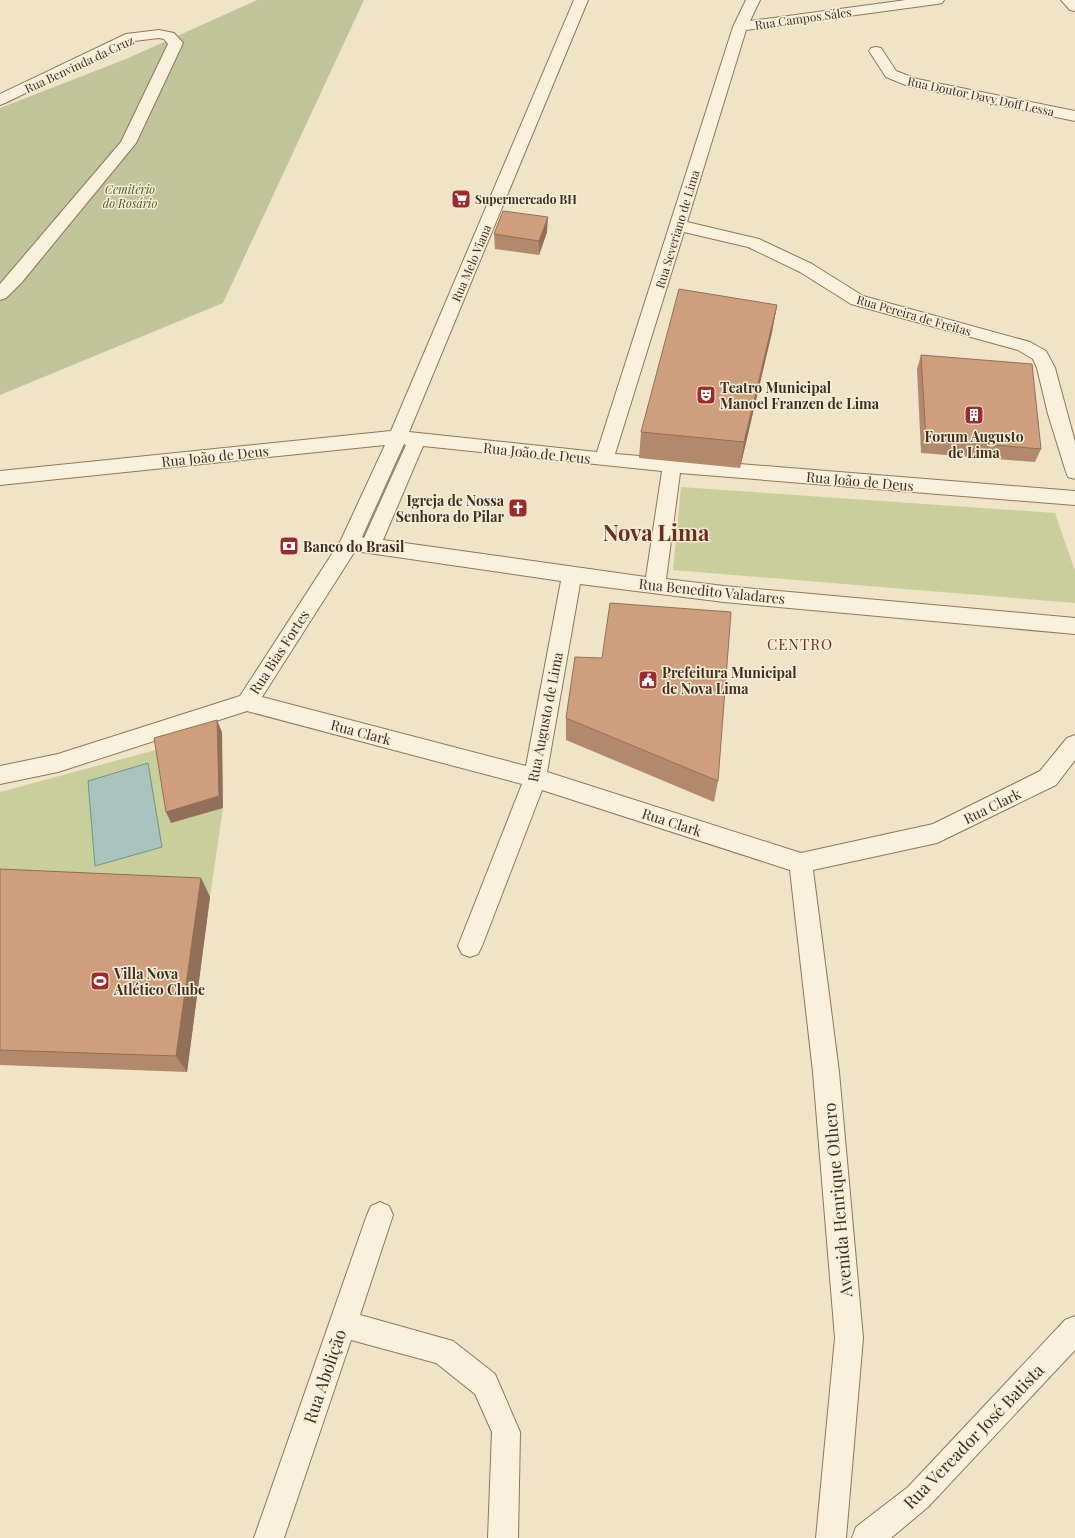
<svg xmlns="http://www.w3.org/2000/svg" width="1075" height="1538" font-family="'Playfair Display',serif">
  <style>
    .green { fill: #c9cf9b }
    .cemetery { fill: #bfc49a }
    .water { fill: #a9c4bc; stroke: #6f938a }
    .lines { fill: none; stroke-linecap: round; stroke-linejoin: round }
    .minor-casing { stroke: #8d765c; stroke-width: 2 }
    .minor { fill: #faf1dc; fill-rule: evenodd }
    .wall { fill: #b2896c }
    .shaded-wall { fill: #916f58 }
    .building { fill: #cf9f7d; stroke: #916f58 }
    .labels { text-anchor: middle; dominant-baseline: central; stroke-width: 3; stroke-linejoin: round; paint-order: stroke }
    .far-street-label { font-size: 12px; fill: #3d2e20; stroke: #f7eed8 }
    .far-park-label { font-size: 12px; font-style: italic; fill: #4d5a26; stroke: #f7eed8 }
    .far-poi-label { font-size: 12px; font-weight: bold; fill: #3d2e20; stroke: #f7eed8; text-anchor: start }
    .poi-label { font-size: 14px; font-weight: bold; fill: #3d2e20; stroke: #f7eed8; text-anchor: start }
    .street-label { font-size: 14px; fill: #3d2e20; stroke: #f7eed8 }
    .neighbourhood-label { font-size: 15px; letter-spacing: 1px; fill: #6b2e1e; stroke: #f7eed8 }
    .near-street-label { font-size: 17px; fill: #3d2e20; stroke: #f7eed8 }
    .town-label { font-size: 22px; font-weight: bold; fill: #6b2e1e; stroke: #f7eed8 }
  </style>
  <rect width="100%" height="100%" fill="#f0e4c8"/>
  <path class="green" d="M681,487L1055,513L1075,571V603L673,570Z
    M222,732L223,808L210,897L0,1065V792Z"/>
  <path class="cemetery" d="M257,0H364L223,303L0,395V108L126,59Z"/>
  <path class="water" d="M148,763L162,847L95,866L88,781Z"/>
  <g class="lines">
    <defs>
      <path id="minor" d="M574,0H588L409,432L597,452L733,27L746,0H760L750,21L906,0H944L942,3L937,4L746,30L687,222L759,239L812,264L863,296L1030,342L1046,351L1055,368L1075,442V479L1068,477L1066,472L1048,414L1037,368L1033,359L1018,350L851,304L800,272L748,247L684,232L615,454L1075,491V505L680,473L666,579L724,586L1075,618V634L724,602L580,584L547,772L801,853L933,824L1040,771L1067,738L1075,735V760L1056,785L937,843L813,870L839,1072L863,1338L846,1538H816L835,1338L813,1072L790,870L542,790L482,946L478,954L470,957L462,954L458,946L522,784L247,711L58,772L0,784V766L58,754L240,696L341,540L385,445L0,485V471L391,431ZM404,444L406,445L364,538L362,537ZM423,446L662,471L646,577L383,540ZM355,551L561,581L526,766L262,697Z
        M1061,0H1075V11L1070,10Z
        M159,30L174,33L183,43L136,143L22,282L6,298L0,300V284L121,142L168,44L164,39L159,38L134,41L5,103L0,105V94L126,34Z
        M876,47L881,48L896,71L917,79L1075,111V121L908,86L886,77L869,51L871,48Z
        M380,1202L389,1206L393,1215L360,1315L453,1341L495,1374L520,1432L518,1538H488L492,1432L475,1394L436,1363L351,1340L284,1538H254L367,1215L371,1206Z
        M1075,1316V1350L928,1507L891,1538H852L856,1527L908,1487L1065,1320Z"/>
    </defs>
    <use href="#minor" class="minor-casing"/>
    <use href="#minor" class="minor"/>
  </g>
  <path class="wall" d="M547,232L539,255L495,249L494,234Z
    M777,305L772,332L740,468L639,458L641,432Z
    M921,355L1041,449L1035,462L921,453L917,369Z
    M566,718L718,781L714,802L566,740Z
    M0,869L201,878L210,897L187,1072L0,1065Z"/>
  <path class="shaded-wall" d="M548,217L547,232L539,255V241Z
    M777,305L772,332L740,468L744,442Z
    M217,720L222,732L223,808L171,823L166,812Z
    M201,878L210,897L187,1072L176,1056Z"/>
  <path class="building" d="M503,211L548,217L539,241L494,234Z
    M679,289L777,305L744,442L641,432Z
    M921,355L1032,364L1041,449L926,439Z
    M610,603L731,612L718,781L566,718L575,657L602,658Z
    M217,720L219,796L166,812L154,738Z
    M0,869L201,878L176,1056L0,1050Z"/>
  <defs>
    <symbol id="supermarket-square" viewBox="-11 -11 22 22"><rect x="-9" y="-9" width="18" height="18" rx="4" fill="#9e2a2b" stroke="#f7eed8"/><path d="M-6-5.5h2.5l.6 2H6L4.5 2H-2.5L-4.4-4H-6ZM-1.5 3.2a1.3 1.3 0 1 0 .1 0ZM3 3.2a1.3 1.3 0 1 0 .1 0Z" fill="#fff"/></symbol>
    <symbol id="theatre-square" viewBox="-11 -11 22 22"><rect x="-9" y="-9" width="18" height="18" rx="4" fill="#9e2a2b" stroke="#f7eed8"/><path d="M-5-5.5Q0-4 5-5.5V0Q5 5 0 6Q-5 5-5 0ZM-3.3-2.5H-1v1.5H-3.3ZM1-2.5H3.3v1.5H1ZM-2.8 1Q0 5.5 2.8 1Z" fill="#fff"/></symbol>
    <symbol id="building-square" viewBox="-11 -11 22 22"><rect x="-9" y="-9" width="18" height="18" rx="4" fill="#9e2a2b" stroke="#f7eed8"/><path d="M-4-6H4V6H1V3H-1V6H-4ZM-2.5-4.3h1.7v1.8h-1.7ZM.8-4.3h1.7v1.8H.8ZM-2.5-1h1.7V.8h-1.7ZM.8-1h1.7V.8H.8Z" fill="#fff"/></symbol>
    <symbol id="church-square" viewBox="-11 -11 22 22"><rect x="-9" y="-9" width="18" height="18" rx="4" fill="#9e2a2b" stroke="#f7eed8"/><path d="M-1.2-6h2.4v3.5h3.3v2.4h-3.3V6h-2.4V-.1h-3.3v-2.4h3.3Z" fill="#fff"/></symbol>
    <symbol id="bank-square" viewBox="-11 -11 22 22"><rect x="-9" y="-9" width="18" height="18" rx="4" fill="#9e2a2b" stroke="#f7eed8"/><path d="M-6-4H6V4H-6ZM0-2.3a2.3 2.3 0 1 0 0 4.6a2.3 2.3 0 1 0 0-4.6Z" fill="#fff"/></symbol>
    <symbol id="civic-square" viewBox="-11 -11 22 22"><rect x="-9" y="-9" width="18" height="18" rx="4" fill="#9e2a2b" stroke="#f7eed8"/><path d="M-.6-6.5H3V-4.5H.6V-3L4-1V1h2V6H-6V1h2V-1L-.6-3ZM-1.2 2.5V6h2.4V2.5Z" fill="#fff"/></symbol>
    <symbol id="stadium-square" viewBox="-11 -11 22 22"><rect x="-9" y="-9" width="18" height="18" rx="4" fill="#9e2a2b" stroke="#f7eed8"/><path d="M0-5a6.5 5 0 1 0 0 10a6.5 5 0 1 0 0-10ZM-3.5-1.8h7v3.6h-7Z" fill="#fff"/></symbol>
  </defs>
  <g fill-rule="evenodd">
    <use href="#supermarket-square" x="450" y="188" width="22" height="22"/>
    <use href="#theatre-square" x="695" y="384" width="22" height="22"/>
    <use href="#building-square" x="963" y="404" width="22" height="22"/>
    <use href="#church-square" x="507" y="497" width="22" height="22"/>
    <use href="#bank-square" x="278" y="535" width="22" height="22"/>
    <use href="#civic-square" x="637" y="669" width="22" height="22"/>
    <use href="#stadium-square" x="89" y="970" width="22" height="22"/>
  </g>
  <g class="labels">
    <g class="far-street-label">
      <text transform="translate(803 18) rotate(-8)">Rua Campos Sáles</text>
      <text transform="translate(79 64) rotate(-25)">Rua Benvinda da Cruz</text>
      <text transform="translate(981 96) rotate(12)">Rua Doutor Davy Doff Lessa</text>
      <text transform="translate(677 229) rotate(-73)">Rua Severiano de Lima</text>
      <text transform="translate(471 263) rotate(-67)">Rua Melo Viana</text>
      <text transform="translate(914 315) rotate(16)">Rua Pereira de Freitas</text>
    </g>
    <g class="far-park-label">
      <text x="130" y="189">Cemitério<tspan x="130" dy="14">do Rosário</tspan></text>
    </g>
    <g class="far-poi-label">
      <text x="475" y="199">Supermercado BH</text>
    </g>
    <g class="poi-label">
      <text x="720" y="387">Teatro Municipal<tspan x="720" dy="16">Manoel Franzen de Lima</tspan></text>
      <text x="974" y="436" text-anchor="middle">Forum Augusto<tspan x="974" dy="16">de Lima</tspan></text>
      <text x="504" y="500" text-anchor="end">Igreja de Nossa<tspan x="504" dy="16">Senhora do Pilar</tspan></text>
      <text x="303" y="546">Banco do Brasil</text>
      <text x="662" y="672">Prefeitura Municipal<tspan x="662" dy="16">de Nova Lima</tspan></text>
      <text x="114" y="973">Villa Nova<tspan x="114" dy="16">Atlético Clube</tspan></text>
    </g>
    <g class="street-label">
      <text transform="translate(537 453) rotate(6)">Rua João de Deus</text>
      <text transform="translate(215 456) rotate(-6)">Rua João de Deus</text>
      <text transform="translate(860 481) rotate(5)">Rua João de Deus</text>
      <text transform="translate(712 591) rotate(6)">Rua Benedito Valadares</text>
      <text transform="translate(279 652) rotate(-57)">Rua Bias Fortes</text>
      <text transform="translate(545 717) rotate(-79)">Rua Augusto de Lima</text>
      <text transform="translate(361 732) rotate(15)">Rua Clark</text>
      <text transform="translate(992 806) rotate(-26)">Rua Clark</text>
      <text transform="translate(672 822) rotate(18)">Rua Clark</text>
    </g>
    <g class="neighbourhood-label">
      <text x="800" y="644">CENTRO</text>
    </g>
    <g class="near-street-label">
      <text transform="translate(837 1200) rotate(-95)">Avenida Henrique Othero</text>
      <text transform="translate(324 1376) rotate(-71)">Rua Abolição</text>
      <text transform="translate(973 1436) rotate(-46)">Rua Vereador José Batista</text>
    </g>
    <g class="town-label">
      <text x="656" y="532">Nova Lima</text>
    </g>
  </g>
</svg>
